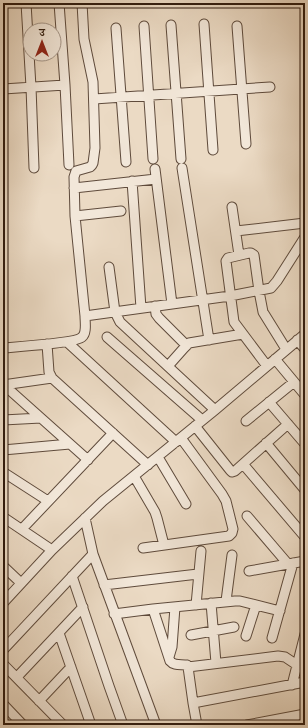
<svg xmlns="http://www.w3.org/2000/svg" width="308" height="728" font-family="'Gentium Book Plus','Noto Serif Devanagari',serif">
  <style>
    .lines { fill: none; stroke-linecap: round; stroke-linejoin: round }
    .minor-casing { stroke: #5f4b3c; stroke-width: 11 }
    .minor { stroke: #f2e7d9; stroke-width: 9 }
  </style>
  <rect width="100%" height="100%" fill="#ebdac4"/>
  <filter id="stains"><feTurbulence type="fractalNoise" baseFrequency=".005" numOctaves="4"/><feColorMatrix values="0 0 0 0 .2 0 0 0 0 .09 0 0 0 0 .02 0 0 0 .5 -.17"/></filter>
  <radialGradient id="worn" r=".72"><stop offset=".6" stop-color="#630" stop-opacity="0"/><stop offset="1" stop-color="#630" stop-opacity=".3"/></radialGradient>
  <g class="lines">
    <defs>
      <path id="minor" d="M26,3L31,87L34,168
        M59,3L65,85L69,165
        M204,24L213,150
        M171,25L181,159
        M144,26L153,159
        M237,26L246,144
        M116,28L126,162
        M3,89L65,85
        M94,99L270,87
        M182,168L209,340
        M155,169L172,304
        M132,181L141,308
        M74,188L156,179
        M232,207L239,255
        M75,216L121,211
        M236,231L305,223
        M109,267L115,312L120,322L215,410
        M155,306L156,314L159,318L186,345
        M85,316L230,296L271,288L277,281L305,237
        M107,337L202,420
        M297,340L305,349
        M67,342L176,442
        M47,344L49,372L52,378L148,465
        M3,348C14,347 77,343 82,337C87,333 85,322 85,316L75,216L74,177L76,171L90,167L92,165L93,163L95,148L93,82L84,39L82,3
        M275,359L305,395
        M168,366L184,348L189,343L243,334
        M267,366L234,322L226,261L228,258L249,253H251L254,255L259,291L263,312L286,349
        M3,385L52,378
        M4,385L88,460
        M269,402L305,444
        M3,420L41,418
        M246,421L294,382
        M195,426L230,470L232,472L235,471L288,424
        M266,443L305,490
        M3,450L70,444
        M158,457L186,504
        M243,464L305,537
        M3,472L48,501
        M134,476L155,512L157,518L164,545
        M247,516L288,564
        M3,517L52,550
        M85,518L93,554L156,725
        M22,529L113,433
        M143,548L229,536L232,533L233,529L226,501L222,494L181,438
        M3,566L21,583
        M249,571L305,561
        M72,576L109,686L123,725
        M104,585L198,574
        M226,601L232,555
        M3,603L52,550L103,501L215,410L305,334
        M211,603L216,663
        M196,605L201,551
        M153,609L170,661C174,666 181,664 187,665L188,667L193,703L197,725
        M114,614L153,609L235,601H240L280,611
        M59,633L91,725
        M191,635L234,627
        M246,636L256,605
        M272,638L293,563
        M3,650L93,554
        M169,657L172,647L175,607
        M3,664L63,725
        M188,667L278,656L285,657L297,665
        M17,677L83,607
        M292,685L305,634
        M39,701L71,667
        M193,703L305,682
        M3,704L23,725
        M247,725L305,714"/>
    </defs>
    <use href="#minor" class="minor-casing"/>
    <use href="#minor" class="minor"/>
  </g>
  <rect width="308" height="728" fill="none" stroke="#ebdac4" stroke-width="16"/>
  <rect x="4" y="4" width="300" height="720" fill="none" stroke="#301b0e" stroke-width="2"/>
  <rect x="8" y="8" width="292" height="712" fill="none" stroke="#301b0e"/>
  <g transform="translate(42 42)"><circle r="19" fill="#f2e7d9" stroke="#a49588"/>
  <path d="M0-3L7 15L0 10L-7 15Z" fill="#8f2418"/>
  <text y="-6" font-size="11" font-weight="bold" text-anchor="middle" fill="#301b0e">उ</text>
  </g>
  <rect width="100%" height="100%" filter="url(#stains)"/>
  <rect width="100%" height="100%" fill="url(#worn)"/>
</svg>
